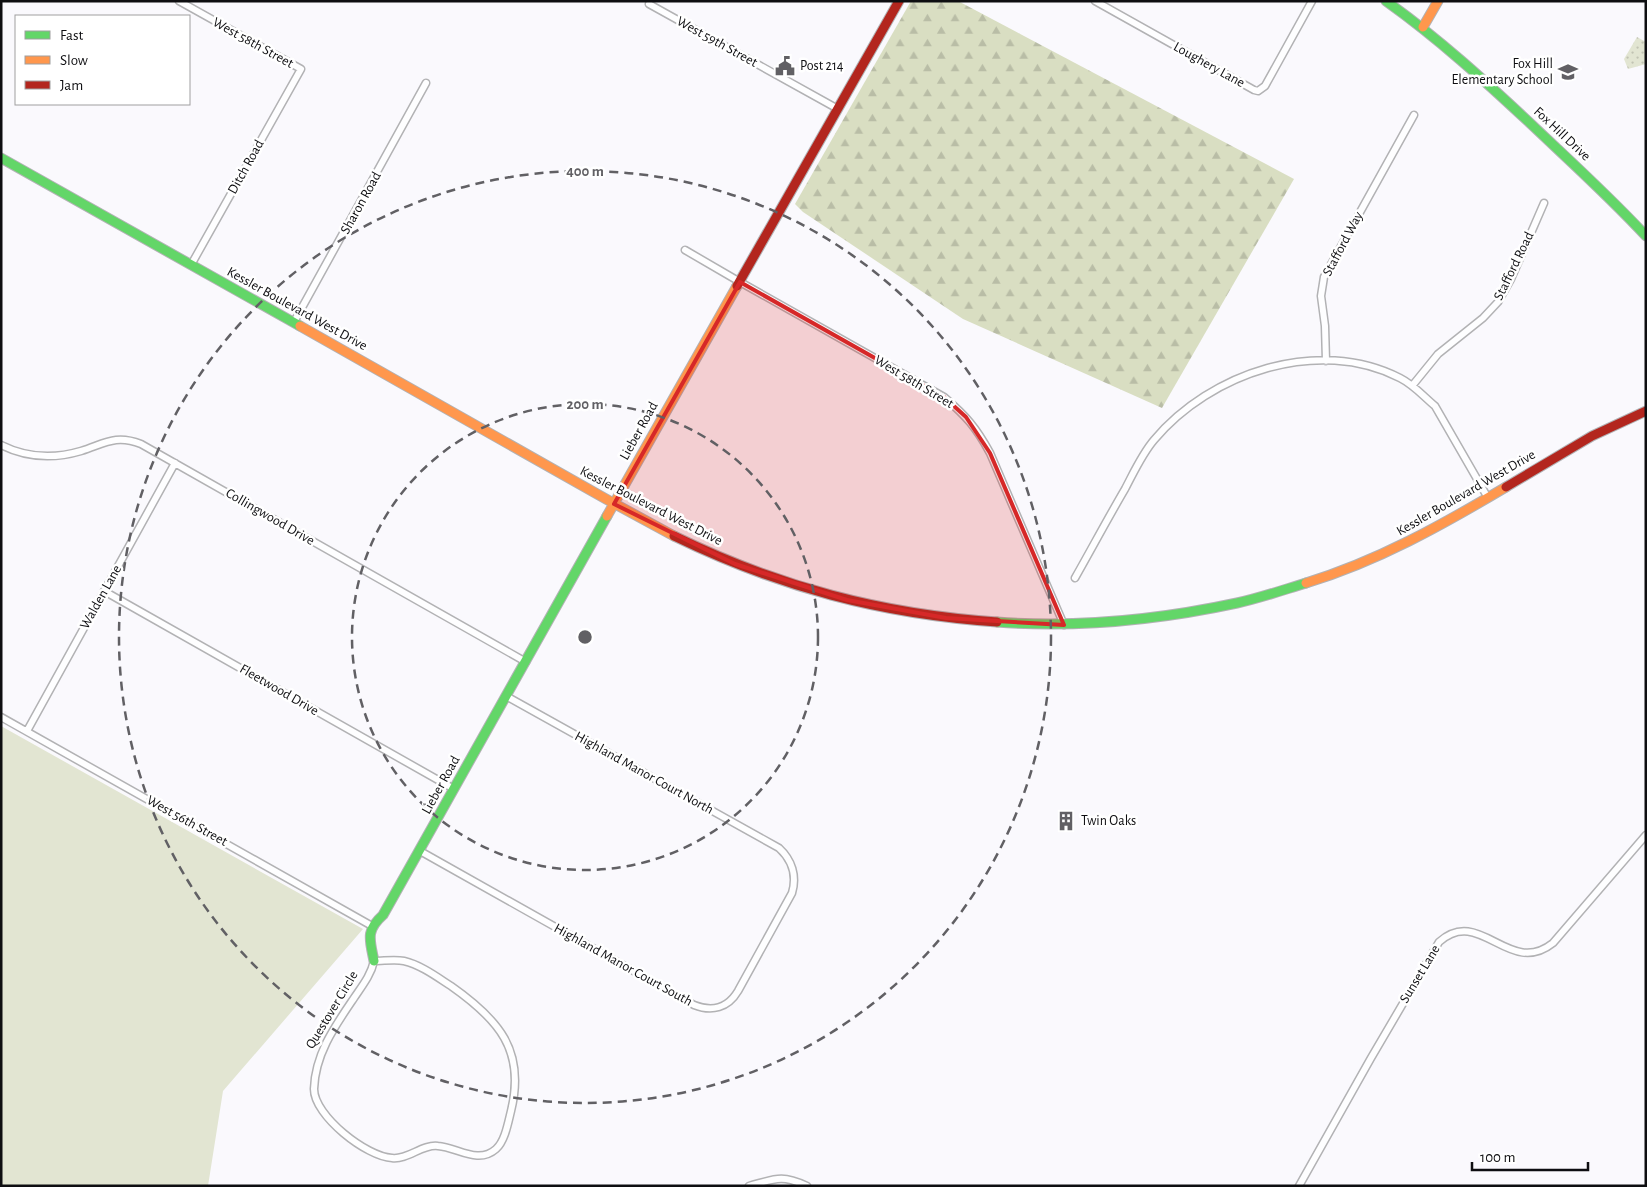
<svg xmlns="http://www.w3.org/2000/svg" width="1647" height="1187" font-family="'Alegreya Sans',sans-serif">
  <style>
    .green { fill: #e2e5d2 }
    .forest { fill: url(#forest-firs) }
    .park { fill: url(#park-dots) }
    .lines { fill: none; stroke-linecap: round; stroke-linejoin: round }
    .street-casing { stroke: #b2b2b4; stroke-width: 9 }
    .fast-casing { stroke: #b2b2b4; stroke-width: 11 }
    .slow-casing { stroke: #b2b2b4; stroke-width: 11 }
    .jam-casing { stroke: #b2b2b4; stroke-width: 11 }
    .street { stroke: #fefeff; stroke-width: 6 }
    .fast { stroke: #63d668; stroke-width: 9 }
    .slow { stroke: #ff974d; stroke-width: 9 }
    .jam { stroke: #b3261e; stroke-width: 9 }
    .marked { fill: #d62828; fill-opacity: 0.2; stroke: #d62828; stroke-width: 4; stroke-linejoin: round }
    .ring { fill: none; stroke: #616064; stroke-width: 2.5; stroke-dasharray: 9 6 }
    .labels { text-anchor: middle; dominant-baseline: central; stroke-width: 5; stroke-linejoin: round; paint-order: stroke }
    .street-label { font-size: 14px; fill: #0e0e11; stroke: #fff }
    .poi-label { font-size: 14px; fill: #0e0e11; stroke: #fff; text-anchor: start }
    .centre { fill: #616064; stroke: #fff; stroke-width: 2.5 }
    .ring-label { font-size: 15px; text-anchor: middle; font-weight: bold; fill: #616064; stroke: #fff; stroke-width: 5; stroke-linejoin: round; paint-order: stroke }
  </style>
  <defs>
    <pattern id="forest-firs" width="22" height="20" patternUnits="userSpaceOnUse" patternTransform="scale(1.25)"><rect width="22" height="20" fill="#d9dec2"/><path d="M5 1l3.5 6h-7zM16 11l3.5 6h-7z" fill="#b9bda6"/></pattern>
    <pattern id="park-dots" width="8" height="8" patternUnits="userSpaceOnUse" patternTransform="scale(1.25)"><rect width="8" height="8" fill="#e2e5d2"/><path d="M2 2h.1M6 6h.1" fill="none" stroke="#c1c3b3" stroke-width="1.8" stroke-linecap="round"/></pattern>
  </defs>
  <rect width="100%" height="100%" fill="#faf9fd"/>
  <path class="green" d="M1,726L363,929L223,1091L208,1186H1Z"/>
  <path class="forest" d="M911,1H958L1294,179L1162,408L963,319L803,212L795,204Z"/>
  <path class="park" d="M1637,37L1646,42V64L1628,69L1624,59Z"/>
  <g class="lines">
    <defs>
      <path id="street" d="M179,1L301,69L191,265
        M1095,1L1254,90L1258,91L1265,86L1312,1
        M649,4L838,109
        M685,250L740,282L944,397C966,416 976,427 990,453L1064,625
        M294,322L426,83
        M1326,361L1325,326L1321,296L1324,277L1414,115
        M1412,386L1438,354L1483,318L1498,302L1511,279L1544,203
        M1,445C27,458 54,459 81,451C104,444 115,434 141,444L526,662
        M1075,578C1092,548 1108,518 1125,489C1134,472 1142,454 1154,440C1210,373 1318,336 1400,378C1414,385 1423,396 1435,406L1488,498
        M104,591L454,789
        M1,717L372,926
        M27,731L175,463
        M420,851L694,1005C712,1012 728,1008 738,991L792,893C797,876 792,860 779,848L506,696
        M374,961C384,961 395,959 404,961C421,965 437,977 451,986C498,1019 526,1050 511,1111C508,1123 505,1141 496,1149C478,1165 457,1147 438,1146C422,1144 408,1160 392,1158C367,1157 314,1116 314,1089C315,1054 335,1026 354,998C362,986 371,975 374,961Z
        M749,1186C775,1179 781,1174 807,1186
        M1299,1186L1371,1058L1439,942C1480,905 1509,978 1553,943L1646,835"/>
      <path id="fast" d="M1386,1C1438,38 1485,81 1531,124C1570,161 1610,197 1646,236
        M1,158L300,326
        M997,622C1077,628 1158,620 1237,603C1260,598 1283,590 1306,583
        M374,961C370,940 365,931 383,915L607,516"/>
      <path id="slow" d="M1423,27L1438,1
        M300,326L606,499L674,536
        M607,516L737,286
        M1306,583C1378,561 1442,525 1506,487"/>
      <path id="jam" d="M737,286L899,1
        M1506,487L1592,436L1646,411
        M674,536C779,587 881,614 997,622"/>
    </defs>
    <use href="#street" class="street-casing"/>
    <use href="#fast" class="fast-casing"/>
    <use href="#slow" class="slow-casing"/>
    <use href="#jam" class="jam-casing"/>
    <use href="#street" class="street"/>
    <use href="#fast" class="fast"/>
    <use href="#slow" class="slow"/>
    <use href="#jam" class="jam"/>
  </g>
  <path class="marked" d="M740,282L944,397L966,417L990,453L1064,625L946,618L847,600L735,564L614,504Z"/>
  <g class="ring">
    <circle cx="585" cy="637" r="233"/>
    <circle cx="585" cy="637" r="466"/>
  </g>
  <defs>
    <symbol id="civic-bare" viewBox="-9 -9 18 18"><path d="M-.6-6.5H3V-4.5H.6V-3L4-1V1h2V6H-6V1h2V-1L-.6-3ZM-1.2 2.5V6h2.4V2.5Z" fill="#616064" stroke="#fff" stroke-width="2.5" paint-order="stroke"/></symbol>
    <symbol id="school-bare" viewBox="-9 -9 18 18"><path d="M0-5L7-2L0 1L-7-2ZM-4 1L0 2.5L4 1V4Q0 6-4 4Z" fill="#616064" stroke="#fff" stroke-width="2.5" paint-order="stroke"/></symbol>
    <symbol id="building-bare" viewBox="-9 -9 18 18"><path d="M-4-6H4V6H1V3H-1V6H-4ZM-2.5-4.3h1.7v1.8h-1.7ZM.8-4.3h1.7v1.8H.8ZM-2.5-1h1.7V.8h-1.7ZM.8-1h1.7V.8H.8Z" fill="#616064" stroke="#fff" stroke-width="2.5" paint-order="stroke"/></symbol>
  </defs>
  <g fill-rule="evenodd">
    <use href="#civic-bare" x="771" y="52" width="28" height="28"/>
    <use href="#school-bare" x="1554" y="58" width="28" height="28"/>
    <use href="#building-bare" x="1052" y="807" width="28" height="28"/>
  </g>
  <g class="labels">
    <g class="street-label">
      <text transform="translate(717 42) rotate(29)">West 59th Street</text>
      <text transform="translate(253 43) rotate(29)">West 58th Street</text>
      <text transform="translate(1209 65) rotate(29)">Loughery Lane</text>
      <text transform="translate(1562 134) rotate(43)">Fox Hill Drive</text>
      <text transform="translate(246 167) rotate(-61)">Ditch Road</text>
      <text transform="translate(361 203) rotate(-61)">Sharon Road</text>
      <text transform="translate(1343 244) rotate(-62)">Stafford Way</text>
      <text transform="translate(1514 266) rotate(-64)">Stafford Road</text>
      <text transform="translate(297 309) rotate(29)">Kessler Boulevard West Drive</text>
      <text transform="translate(914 382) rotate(31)">West 58th Street</text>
      <text transform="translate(639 431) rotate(-61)">Lieber Road</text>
      <text transform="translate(1466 493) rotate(-30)">Kessler Boulevard West Drive</text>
      <text transform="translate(651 506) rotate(27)">Kessler Boulevard West Drive</text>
      <text transform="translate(270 517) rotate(30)">Collingwood Drive</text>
      <text transform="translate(101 597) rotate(-61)">Walden Lane</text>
      <text transform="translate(279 690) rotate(30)">Fleetwood Drive</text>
      <text transform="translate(644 773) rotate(29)">Highland Manor Court North</text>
      <text transform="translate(441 785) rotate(-61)">Lieber Road</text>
      <text transform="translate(187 821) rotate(29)">West 56th Street</text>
      <text transform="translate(623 965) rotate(29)">Highland Manor Court South</text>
      <text transform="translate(1420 974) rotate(-59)">Sunset Lane</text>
      <text transform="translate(332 1010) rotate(-59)">Questover Circle</text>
    </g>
    <g class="poi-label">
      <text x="1553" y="64" text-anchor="end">Fox Hill<tspan x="1553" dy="16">Elementary School</tspan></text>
      <text x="800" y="66">Post 214</text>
      <text x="1081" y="821">Twin Oaks</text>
    </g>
  </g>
  <circle cx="585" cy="637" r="8" class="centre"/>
  <g class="ring-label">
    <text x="585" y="176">400 m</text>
    <text x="585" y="409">200 m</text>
  </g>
  <rect width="1647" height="1187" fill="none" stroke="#0e0e11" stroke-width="5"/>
  <rect x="15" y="15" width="175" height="90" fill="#ffffff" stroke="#9f9fa0"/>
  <rect x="25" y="31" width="25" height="8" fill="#63d668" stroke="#9f9fa0"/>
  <text x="60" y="40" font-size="15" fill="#0e0e11">Fast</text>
  <rect x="25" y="56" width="25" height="8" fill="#ff974d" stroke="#9f9fa0"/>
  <text x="60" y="65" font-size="15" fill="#0e0e11">Slow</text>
  <rect x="25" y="81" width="25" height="8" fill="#b3261e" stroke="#9f9fa0"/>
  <text x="60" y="90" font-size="15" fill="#0e0e11">Jam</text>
  <path d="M1472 1162v8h116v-8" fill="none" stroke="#0e0e11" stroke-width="2.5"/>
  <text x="1480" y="1162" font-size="15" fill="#0e0e11" stroke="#ffffff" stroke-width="4" paint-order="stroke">100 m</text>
</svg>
